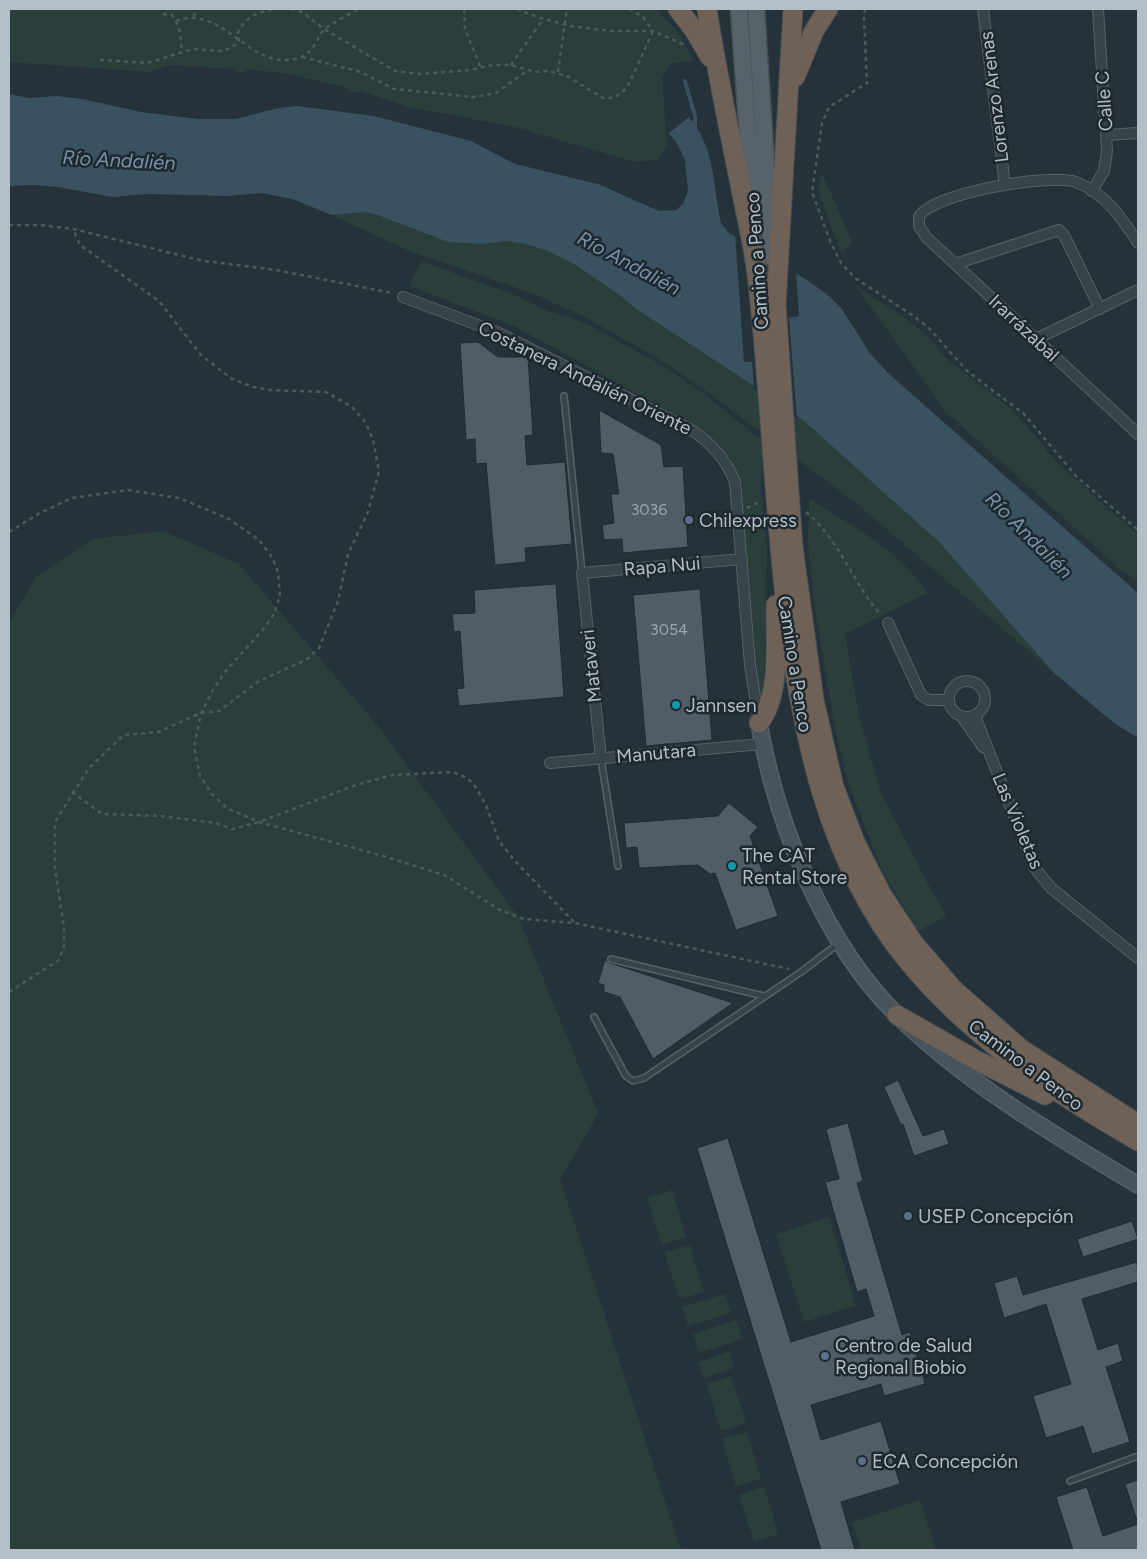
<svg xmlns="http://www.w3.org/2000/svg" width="1147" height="1559" font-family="Figtree,sans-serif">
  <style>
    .green { fill: #2a3f3b }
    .water { fill: #3a5160 }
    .pier { fill: #25323a }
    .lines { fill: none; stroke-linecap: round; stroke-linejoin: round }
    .stream { stroke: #3a5160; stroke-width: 4 }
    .building { fill: #505d67; stroke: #202a31 }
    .lane-casing { stroke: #576168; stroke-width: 8 }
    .street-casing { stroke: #576168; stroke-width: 12 }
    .secondary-casing { stroke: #576168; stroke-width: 18 }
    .primary-casing { stroke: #454f56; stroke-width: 19 }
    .highway-casing { stroke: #444e55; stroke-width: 21 }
    .path { stroke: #495c5a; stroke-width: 2.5; stroke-dasharray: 4 4; stroke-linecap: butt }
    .lane { stroke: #38434a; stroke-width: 5 }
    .street { stroke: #38434a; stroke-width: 10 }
    .secondary { stroke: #47535d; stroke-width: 15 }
    .primary { stroke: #57626a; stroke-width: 16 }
    .highway { stroke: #6f6156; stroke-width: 19 }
    .service-dot { fill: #5c6f8a; stroke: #1e282f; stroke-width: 2 }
    .culture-dot { fill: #0f9aa8; stroke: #1e282f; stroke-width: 2 }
    .labels { text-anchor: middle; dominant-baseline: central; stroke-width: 5; stroke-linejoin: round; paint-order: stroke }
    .number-label { font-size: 16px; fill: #9ba6ae }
    .street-label { font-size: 19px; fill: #b4bec6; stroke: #1e282f }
    .poi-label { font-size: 19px; fill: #b4bec6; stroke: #1e282f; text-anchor: start }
    .water-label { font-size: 20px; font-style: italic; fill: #7794a7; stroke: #1e282f }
  </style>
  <rect width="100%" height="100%" fill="#25323a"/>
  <path class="green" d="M9,9H656L678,32L694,61L671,63L662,76L667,145L657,160L635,162L515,127L409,107L359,91L357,93L349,91L348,88L288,74L247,69L245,72H236L234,69L169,65L150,72L9,62Z
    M822,173L852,242L842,254L820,197L818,187Z
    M364,212C393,219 419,233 447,241C467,247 487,241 507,241C554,243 602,279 636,309L776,400L805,422L939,542L1054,673L856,503L706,391L657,358L581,315L529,292L411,252L332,215Z
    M421,261L522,298L545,310L570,317L593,327L663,366L704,394L763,441L761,488L767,549L764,691L762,698L758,685L740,481C734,461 719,443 703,430L512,325L412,287L410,284Z
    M855,285L908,320L924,333L949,361L1010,408L1034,434L1056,462L1138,535V583L1120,569L945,411Z
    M809,499C851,525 901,551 927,593L845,634L859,716L881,793L928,884L947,916L918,931L881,869L848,782L835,730L815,610L808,544Z
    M163,531L239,564L381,730L519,918L598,1114L560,1179L681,1550H9V623L37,576L92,539Z
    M672,1190L686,1237L662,1245L647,1198Z
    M829,1217L856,1305L804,1322L776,1234Z
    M690,1245L704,1292L679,1299L665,1252Z
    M725,1294L731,1313L688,1326L682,1307Z
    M736,1320L742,1339L699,1353L693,1334Z
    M729,1352L734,1368L704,1378L698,1362Z
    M731,1376L746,1423L721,1431L707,1384Z
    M747,1432L761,1479L736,1486L722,1439Z
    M764,1487L778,1534L754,1542L739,1495Z
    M920,1500L936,1550H861L852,1522Z"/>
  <path class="water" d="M9,94L29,98L56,96L82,99L141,112L198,119H236L278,108L297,106L374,116L471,141L515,164L598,184L659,211L676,210L683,204L688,191L685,160L678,145L669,133L689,117C715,147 713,185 721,223L728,232L810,282L829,296L842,309L869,352L889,374L1138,593V738L1114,723L1054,673L939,542L805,422L776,400L636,309L622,297L576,265L548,251L526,244L506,241L481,244L448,242L377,215L364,212L332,215L292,199L262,193L229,196L148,194L112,197L58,187L34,185L9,186Z"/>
  <path class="pier" d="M735,234L796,270L799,316L789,318L797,419L754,389L752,362H744Z"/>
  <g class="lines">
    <path class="stream" d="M685,81L695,116V128"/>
  </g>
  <path class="building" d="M478,342L498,357H528L533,435L525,436L527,465L565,462L572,544L525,548L526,562L495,565L486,463L476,464L475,439L466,440L460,343Z
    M599,410L661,445L664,467L683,466L688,547L623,553L622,539L604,540L602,525L614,523L611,494H619L613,454L601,453Z
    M556,584L564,697L459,706L457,689L464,688L460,631L454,632L452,614L475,613L474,590Z
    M700,589L712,740L646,746L633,595Z
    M729,803L758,827L750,836L778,916L736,930L715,873L710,874L698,865L639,868L637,847L626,848L624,823L718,816Z
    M605,960L610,963L733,1003L653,1059L620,997L604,992V985L598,983Z
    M898,1080L923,1136L944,1129L949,1144L914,1156L903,1124L901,1125L884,1087Z
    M848,1123L863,1181L857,1183L902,1335L910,1332L925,1384L884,1396L881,1384L811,1405L821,1440L881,1421L900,1484L841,1502L855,1550H821L697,1148L728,1138L791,1342L874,1316L866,1289L857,1292L825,1182L839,1179L826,1129Z
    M1132,1221L1138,1239L1083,1257L1077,1239Z
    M1137,1262L1138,1282L1082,1299L1098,1350L1118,1343L1123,1361L1106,1367L1130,1442L1092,1454L1083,1426L1046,1438L1033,1396L1071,1384L1046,1304L1004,1318L994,1283L1017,1276L1023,1295Z
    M1138,1480V1517L1136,1518L1125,1484Z
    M1087,1487L1103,1536L1138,1524V1550H1073L1056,1497Z"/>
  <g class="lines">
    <defs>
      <path id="lane" d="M564,396L582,573
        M601,759L618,866
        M611,959L764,996
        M594,1017L626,1076L633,1081L644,1078L801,972L839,943
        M1070,1481L1138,1456"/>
      <path id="street" d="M983,9L1005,185
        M1106,135L1138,133
        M1092,191L1104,171L1107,151L1098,9
        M1138,243C1122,218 1105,193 1076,182C1051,173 931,193 919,217V226L926,237L1138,434
        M955,264L1059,230L1064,235L1100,309
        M403,297L499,333L690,429C710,442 726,459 735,482L750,665L759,722
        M1036,339L1138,290
        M888,623L921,695L929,700H948
        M949 699a18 18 0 1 1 36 0a18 18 0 1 1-36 0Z
        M975,716L1034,867L1051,888L1138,958
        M962,717L983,747
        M601,759L582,573L742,559
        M550,763L762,744"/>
      <path id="secondary" d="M759,723C776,823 824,944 898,1016C969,1085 1054,1135 1138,1185"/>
      <path id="primary" d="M739,9L754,222
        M756,9L772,258"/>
      <path id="highway" d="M678,9L694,30L710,57
        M707,9C717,74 731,139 744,204C750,233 757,263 759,293C770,397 774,502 786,606C801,731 826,860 907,960C970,1037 1053,1092 1138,1141
        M793,9L776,305L793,547L814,700L834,787L855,842L882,895L915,945L954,990L1021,1049L1138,1124
        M795,77L814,31L828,9
        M759,723C782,693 775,641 776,605
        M897,1015L976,1060L1045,1095"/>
    </defs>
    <use href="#lane" class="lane-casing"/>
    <use href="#street" class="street-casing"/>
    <use href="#secondary" class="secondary-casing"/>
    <use href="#primary" class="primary-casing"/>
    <use href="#highway" class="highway-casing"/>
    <path class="path" d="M291,9L302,12L324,29L395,71L419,74L470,70L492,65H511L535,72L548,71L567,76L603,98H614L627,88L653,31
      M464,9L465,29L481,68
      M517,9L537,17L571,26L611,31H653L685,45
      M629,9L643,17L653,31
      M865,9L864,18L867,83L829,107L822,123L812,192L830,241L841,263L855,278L912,315L929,328L967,371L1024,414L1076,476L1138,530
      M163,14L172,15L176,21L180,32L182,52
      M194,17L196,9
      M176,21C224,3 250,73 298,58C317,53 315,36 326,28C336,21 348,15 359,9
      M302,57L361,72L394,89L473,97L496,93L528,70
      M100,60L147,63L193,49L220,51L231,48L239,42L238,33C245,16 260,11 277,9
      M511,65L543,19
      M558,72L567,9
      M9,225H41L73,229L204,261L276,270L392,293
      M747,508L760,502
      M806,512C839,539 853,583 880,614
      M9,532L40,513L72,498L128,490L179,498L229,519L259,540L272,557L278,572L280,596L274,614L265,627L225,672L213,690L201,713L194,747L200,776L212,794L227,808L259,822L383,856L444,875L500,910L524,919L575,923L789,969
      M72,792L102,814L161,816L216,823L232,829L259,822L356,785L393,775L452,772L465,777L473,783L486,805L499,841L514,860L574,922
      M9,992L59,960L64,946V927L55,870V822L89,768L124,735L158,732L201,713L219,711L259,681L306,660L319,648L338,601L348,554L368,512L379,471L373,440L366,423L352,407L326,392L270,390L253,387L232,379L201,355L159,301L80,245L73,229"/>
    <use href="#lane" class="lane"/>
    <use href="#street" class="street"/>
    <use href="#secondary" class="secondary"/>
    <use href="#primary" class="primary"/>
    <use href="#highway" class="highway"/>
  </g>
  <g class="service-dot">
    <circle cx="689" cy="520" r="5"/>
    <circle cx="908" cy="1216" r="5"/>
    <circle cx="825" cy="1356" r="5"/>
    <circle cx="862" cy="1461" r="5"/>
  </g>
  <g class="culture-dot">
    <circle cx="676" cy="705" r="5"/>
    <circle cx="732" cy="866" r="5"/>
  </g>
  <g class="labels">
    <g class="number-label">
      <text x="649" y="509">3036</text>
      <text x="669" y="629">3054</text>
    </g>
    <g class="street-label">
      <text transform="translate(994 97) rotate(-97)">Lorenzo Arenas</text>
      <text transform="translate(1104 101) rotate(-94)">Calle C</text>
      <text transform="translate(757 261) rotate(-94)">Camino a Penco</text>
      <text transform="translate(1024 328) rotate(43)">Irarrázabal</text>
      <text transform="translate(585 378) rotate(26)">Costanera Andalién Oriente</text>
      <text transform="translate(662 566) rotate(-5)">Rapa Nui</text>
      <text transform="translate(795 664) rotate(81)">Camino a Penco</text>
      <text transform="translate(591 666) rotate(-96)">Mataveri</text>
      <text transform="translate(656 753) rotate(-5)">Manutara</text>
      <text transform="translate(1018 821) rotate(67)">Las Violetas</text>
      <text transform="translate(1026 1065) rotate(37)">Camino a Penco</text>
    </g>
    <g class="poi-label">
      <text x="699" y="520">Chilexpress</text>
      <text x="686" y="705">Jannsen</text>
      <text x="742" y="855">The CAT<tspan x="742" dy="22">Rental Store</tspan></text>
      <text x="918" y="1216">USEP Concepción</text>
      <text x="835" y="1345">Centro de Salud<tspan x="835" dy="22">Regional Biobio</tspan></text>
      <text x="872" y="1461">ECA Concepción</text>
    </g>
    <g class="water-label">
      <text transform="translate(119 160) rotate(3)">Río Andalién</text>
      <text transform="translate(629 263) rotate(28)">Río Andalién</text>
      <text transform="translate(1029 535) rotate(45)">Río Andalién</text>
    </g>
  </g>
  <rect width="1147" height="1559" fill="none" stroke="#b4bec6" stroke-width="20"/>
</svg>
